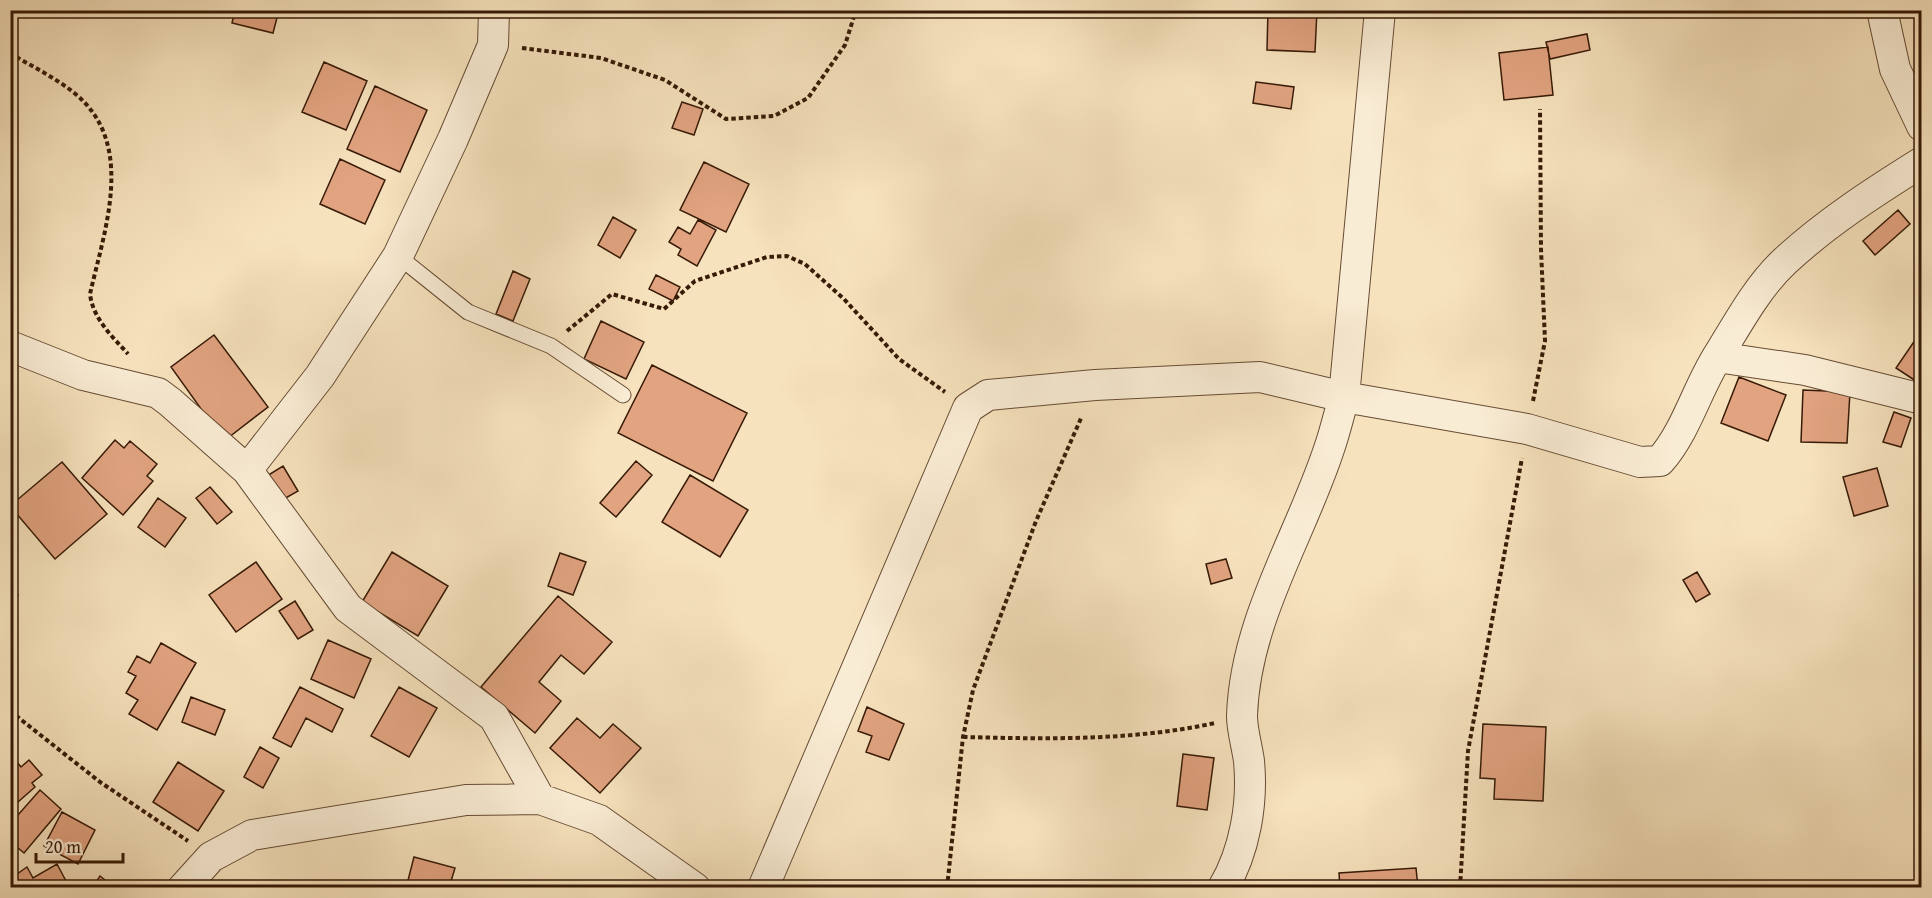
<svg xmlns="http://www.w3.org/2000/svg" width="1932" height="898" font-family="'Gentium Book Plus',serif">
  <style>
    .building { fill: #e1a380; stroke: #371a07; stroke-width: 1.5 }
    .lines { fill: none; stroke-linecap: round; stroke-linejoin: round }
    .service-casing { stroke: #674c34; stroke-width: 17 }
    .minor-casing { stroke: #674c34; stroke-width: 32 }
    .path { stroke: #371a07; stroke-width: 4; stroke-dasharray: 4.5 3; stroke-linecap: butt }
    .service { stroke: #f9ecd4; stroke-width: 15 }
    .minor { stroke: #f9ecd4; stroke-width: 30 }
  </style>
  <rect width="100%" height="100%" fill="#f6e2bd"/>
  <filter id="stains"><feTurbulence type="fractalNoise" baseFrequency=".00333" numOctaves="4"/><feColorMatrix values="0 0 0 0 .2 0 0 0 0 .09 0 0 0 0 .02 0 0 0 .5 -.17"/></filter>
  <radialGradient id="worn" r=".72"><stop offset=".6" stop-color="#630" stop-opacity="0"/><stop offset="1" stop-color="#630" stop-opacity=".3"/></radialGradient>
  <path class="building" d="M235,10H279L273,33L232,23Z
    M1268,10H1317L1315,52L1267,50Z
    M1587,34L1590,50L1550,59L1546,42Z
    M1548,47L1553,95L1504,100L1499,53Z
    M324,62L367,81L346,130L302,112Z
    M1256,82L1294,87L1291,109L1253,103Z
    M375,86L427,110L400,172L347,149Z
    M682,102L703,109L694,135L672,128Z
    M340,159L385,180L365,224L320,204Z
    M704,162L749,184L726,232L680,210Z
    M1898,210L1910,224L1875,255L1863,241Z
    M613,217L636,230L620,258L598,245Z
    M698,220L716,230L697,266L678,255L681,249L669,242L678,227L690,234Z
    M513,271L530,279L513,321L496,314Z
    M656,275L680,287L673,301L649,289Z
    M601,321L644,342L626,379L584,359Z
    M1922,330V385L1896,368Z
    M214,335L268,407L224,441L171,367Z
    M652,365L747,413L713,481L618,433Z
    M1739,377L1786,395L1768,441L1721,423Z
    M1803,390L1850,392L1847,443L1801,442Z
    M1894,412L1911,418L1901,447L1883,442Z
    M115,440L124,448L130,441L157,464L147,476L153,481L123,515L82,478Z
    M636,461L652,475L616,517L600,503Z
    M62,462L107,514L55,559L10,506Z
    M283,466L298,491L277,503L262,479Z
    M1877,468L1888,506L1854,516L1843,477Z
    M690,475L748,510L720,557L662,522Z
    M210,487L232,512L217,524L196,498Z
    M158,498L186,518L165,547L138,527Z
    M392,552L448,586L418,636L362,602Z
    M560,553L586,562L573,595L548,586Z
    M1226,559L1232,578L1211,584L1206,564Z
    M256,562L282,599L236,632L209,595Z
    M1697,572L1710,594L1696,602L1683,580Z
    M10,591L18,595L10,607Z
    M558,596L612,642L584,674L561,655L539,682L561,701L535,733L481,687Z
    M295,601L313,630L298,639L279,611Z
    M328,640L371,659L354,698L311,679Z
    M161,643L196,663L157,730L129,714L138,700L126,693L136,676L128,672L137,656L150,663Z
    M300,687L343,709L332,732L306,718L291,747L273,738Z
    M399,687L437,708L409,757L371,736Z
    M191,697L225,710L215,735L182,722Z
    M867,707L904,724L889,760L866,752L872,736L858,731Z
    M577,718L600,738L613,724L641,748L600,793L550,748Z
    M1483,724L1546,727L1543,801L1494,799L1495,779L1480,778Z
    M260,747L279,758L263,788L244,777Z
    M1183,754L1214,758L1207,810L1177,806Z
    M13,757L21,767L29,760L42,775L32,783L35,787L10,809V759Z
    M178,762L224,791L198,831L153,802Z
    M40,790L61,809L24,853L10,841V824Z
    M62,812L95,830L78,864L44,846Z
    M414,857L455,868L449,888H406Z
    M57,864L66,881L55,888H15L10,879L27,867L33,878Z
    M1416,868L1418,888H1340L1339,873Z
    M100,876L115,888H92Z"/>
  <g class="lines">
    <defs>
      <path id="service" d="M398,256L468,312L551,346L623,395"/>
      <path id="minor" d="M1882,10L1895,69L1922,126
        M10,346L83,375L158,393L170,402L247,470L348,608L494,717L540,799
        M1717,357L1805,370L1922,399
        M247,470L320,376L398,256L453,139L493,45L494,10
        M183,888L211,857L252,835L466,800L540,799L599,820L695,888
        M763,888L968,408L988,395L1095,385L1260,377L1344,397L1527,429L1640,462L1660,461C1687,430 1697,388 1719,354C1738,323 1758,286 1785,261C1826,223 1874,192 1922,162
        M1223,888C1245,851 1253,803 1249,761C1247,746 1242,730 1242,716C1245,620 1300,537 1329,449C1335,432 1339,414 1344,397L1380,10"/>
    </defs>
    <use href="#service" class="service-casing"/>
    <use href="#minor" class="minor-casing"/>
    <path class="path" d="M522,48L601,58L665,80L726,119L774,116L808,98L845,45L856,10
      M10,53C31,66 54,77 73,92C137,142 105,228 90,294C93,319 112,336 128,354
      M567,331L612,294L664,309L695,281L767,257L787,256L805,264L844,299L899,359L945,392
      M1533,401L1545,341L1541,249L1540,109
      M10,711L100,782L188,841
      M963,737C1048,739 1132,741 1215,723
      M947,888L963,737L973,690L1036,521L1082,416
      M1460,888L1468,751L1522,458"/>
    <use href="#service" class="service"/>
    <use href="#minor" class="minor"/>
  </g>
  <rect width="1932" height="898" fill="none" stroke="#f6e2bd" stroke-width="36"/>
  <rect x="12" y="12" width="1908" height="874" fill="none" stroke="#371a07" stroke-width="3"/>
  <rect x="18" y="18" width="1896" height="862" fill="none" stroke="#371a07" stroke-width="1.5"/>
  <path d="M36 853v9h87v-9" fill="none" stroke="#371a07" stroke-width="3"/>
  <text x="45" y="853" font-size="18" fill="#371a07" stroke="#f9ecd4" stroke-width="4.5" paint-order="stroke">20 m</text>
  <rect width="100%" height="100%" filter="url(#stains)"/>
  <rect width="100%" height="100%" fill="url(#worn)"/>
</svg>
